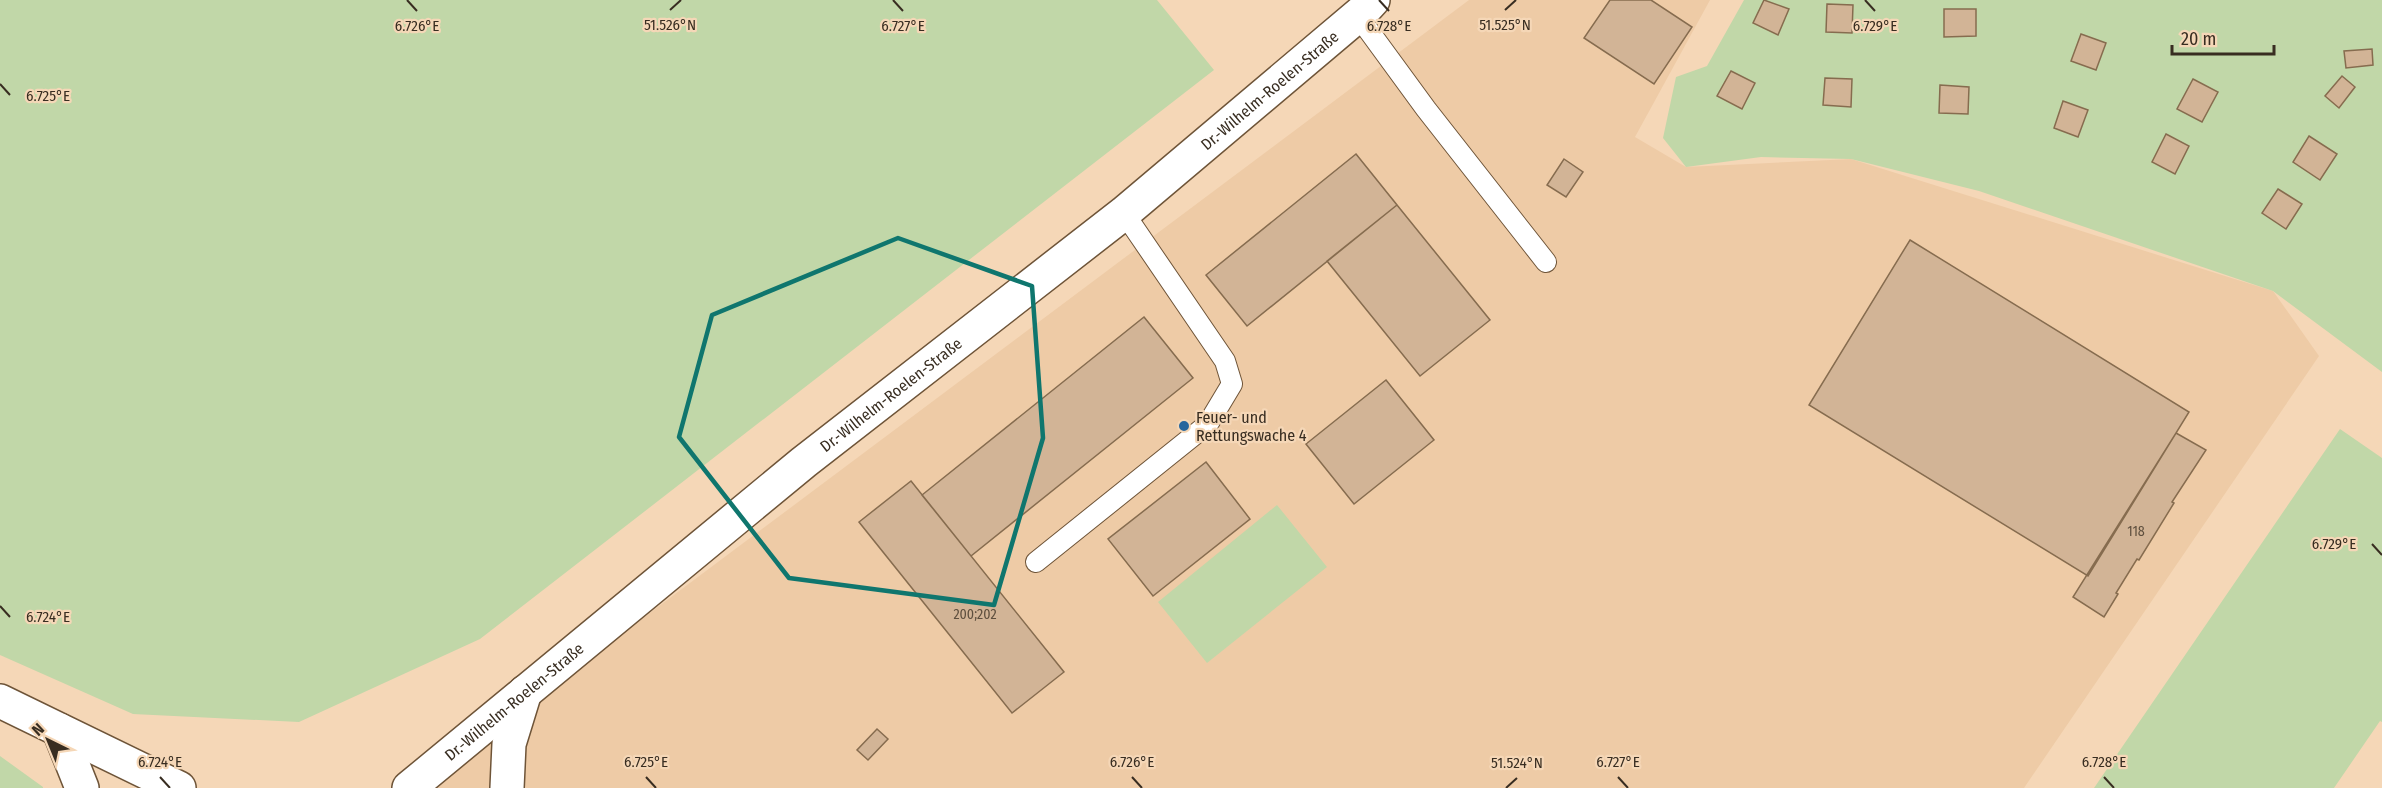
<svg xmlns="http://www.w3.org/2000/svg" width="2382" height="788" font-family="'Fira Sans Condensed',sans-serif">
  <style>
    .built { fill: #eecba6 }
    .green { fill: #c1d7a8 }
    .building { fill: #d2b496; stroke: #866c4f; stroke-width: 1.5 }
    .lines { fill: none; stroke-linecap: round; stroke-linejoin: round }
    .lane-casing { stroke: #6e5438; stroke-width: 22 }
    .secondary-casing { stroke: #6e5438; stroke-width: 36 }
    .lane { stroke: #fff; stroke-width: 20 }
    .secondary { stroke: #fff; stroke-width: 33 }
    .marked { fill: none; stroke: #0f766e; stroke-width: 4.5; stroke-linejoin: round }
    .ticks { fill: none; stroke: #382d21; stroke-width: 2 }
    .poi-dot { fill: #27669d; stroke: #f5d7b7; stroke-width: 2 }
    .labels { text-anchor: middle; dominant-baseline: central; stroke-width: 4.5; stroke-linejoin: round; paint-order: stroke }
    .number-label { font-size: 14px; fill: #5e4f3e }
    .street-label { font-size: 16px; fill: #382d21; stroke: #f5d7b7 }
    .poi-label { font-size: 16px; fill: #382d21; stroke: #f5d7b7; text-anchor: start }
    .ticks-label { font-size: 15px; text-anchor: middle; fill: #382d21; stroke: #f5d7b7; stroke-width: 4.5; stroke-linejoin: round; paint-order: stroke }
  </style>
  <rect width="100%" height="100%" fill="#f5d7b7"/>
  <path class="built" d="M1469,0H1710L1635,137L1686,167L1851,159L2273,291L2319,356L2024,788H416Z"/>
  <path class="green" d="M0,0H1157L1214,70L480,639L299,722L133,714L0,655Z
    M1744,0H2382V372L2273,291L1979,191L1851,159L1761,157L1686,167L1663,138L1676,77L1707,66Z
    M2340,429L2382,458V722L2380,721L2334,788H2094Z
    M1277,505L1327,567L1207,663L1158,602Z
    M0,756L43,787V788H0Z"/>
  <path class="building" d="M1610,0H1651L1692,27L1654,84L1584,38Z
    M1764,0L1789,9L1778,35L1753,23Z
    M1827,4L1853,5L1852,33L1826,32Z
    M1944,9H1976V36L1944,37Z
    M2081,34L2106,43L2096,70L2071,61Z
    M2372,49L2373,65L2346,68L2344,51Z
    M1731,71L1755,83L1742,109L1717,96Z
    M2342,76L2355,87L2339,108L2325,96Z
    M1825,78L1852,79L1851,107L1823,105Z
    M2193,79L2218,92L2202,122L2177,109Z
    M1940,85L1969,87L1968,114L1939,113Z
    M2063,101L2088,110L2078,137L2054,128Z
    M2166,134L2189,146L2175,174L2152,162Z
    M2309,136L2337,154L2320,180L2293,162Z
    M1356,154L1397,205L1247,326L1206,275Z
    M1564,159L1583,172L1566,197L1547,185Z
    M2278,189L2302,204L2286,229L2262,213Z
    M1397,205L1490,320L1420,376L1327,261Z
    M1910,240L2189,412L2088,576L1809,405Z
    M1144,317L1193,378L971,556L922,495Z
    M1386,380L1434,440L1354,504L1306,444Z
    M2176,433L2206,450L2172,502L2174,503L2139,560L2137,559L2116,593L2118,594L2104,617L2073,597Z
    M1206,462L1250,519L1153,596L1108,539Z
    M911,481L1064,672L1012,713L859,522Z
    M877,729L888,739L868,760L857,750Z"/>
  <g class="lines">
    <defs>
      <path id="lane" d="M1358,16L1426,109L1546,262
        M1036,562L1208,424L1232,384L1225,361L1124,213"/>
      <g id="secondary">
        <path d="M0,701L179,788"/>
        <path d="M59,730L82,788"/>
        <path id="s1" d="M409,788L804,462L1124,213L1362,12L1373,0"/>
        <path d="M507,788L509,744L525,692"/>
      </g>
    </defs>
    <use href="#lane" class="lane-casing"/>
    <use href="#secondary" class="secondary-casing"/>
    <use href="#lane" class="lane"/>
    <use href="#secondary" class="secondary"/>
  </g>
  <path class="marked" d="M898,238L1032,286L1043,438L994,605L789,578L679,437L712,315Z"/>
  <path class="ticks" d="M407,0L417,11M893,0L903,11M1379,0L1389,11M1865,0L1875,11M670,10L681,0M1505,10L1516,0M0,84L10,95M2372,544L2382,555M0,606L10,617M160,777L170,788M646,777L656,788M1132,777L1142,788M1618,777L1628,788M2104,777L2114,788M1506,788L1517,778"/>
  <circle class="poi-dot" cx="1184" cy="426" r="6"/>
  <g class="labels">
    <g class="number-label">
      <text x="2136" y="531">118</text>
      <text x="975" y="614">200;202</text>
    </g>
    <g class="street-label">
      <text stroke="none"><textPath href="#s1" startOffset="1108">Dr.-Wilhelm-Roelen-Straße</textPath></text>
      <text stroke="none"><textPath href="#s1" startOffset="622">Dr.-Wilhelm-Roelen-Straße</textPath></text>
      <text stroke="none"><textPath href="#s1" startOffset="136">Dr.-Wilhelm-Roelen-Straße</textPath></text>
    </g>
    <g class="poi-label">
      <text x="1196" y="417">Feuer- und<tspan x="1196" dy="18">Rettungswache 4</tspan></text>
    </g>
  </g>
  <g class="ticks-label">
    <text x="670" y="30">51.526°N</text>
    <text x="1505" y="30">51.525°N</text>
    <text x="417" y="31">6.726°E</text>
    <text x="903" y="31">6.727°E</text>
    <text x="1389" y="31">6.728°E</text>
    <text x="1875" y="31">6.729°E</text>
    <text x="48" y="101">6.725°E</text>
    <text x="2334" y="549">6.729°E</text>
    <text x="48" y="622">6.724°E</text>
    <text x="160" y="767">6.724°E</text>
    <text x="646" y="767">6.725°E</text>
    <text x="1132" y="767">6.726°E</text>
    <text x="1618" y="767">6.727°E</text>
    <text x="2104" y="767">6.728°E</text>
    <text x="1517" y="768">51.524°N</text>
  </g>
  <g transform="translate(48 740) rotate(317)" stroke="#f5d7b7" stroke-width="4.5" paint-order="stroke">
  <path d="M0-4.5L10 22L0 15L-10 22Z" fill="#382d21"/>
  <text y="-9" font-size="16" font-weight="bold" text-anchor="middle" fill="#382d21">N</text>
  </g>
  <path d="M2172 45v9h102v-9" fill="none" stroke="#382d21" stroke-width="3"/>
  <text x="2181" y="45" font-size="18" fill="#382d21" stroke="#f5d7b7" stroke-width="4.5" paint-order="stroke">20 m</text>
</svg>
